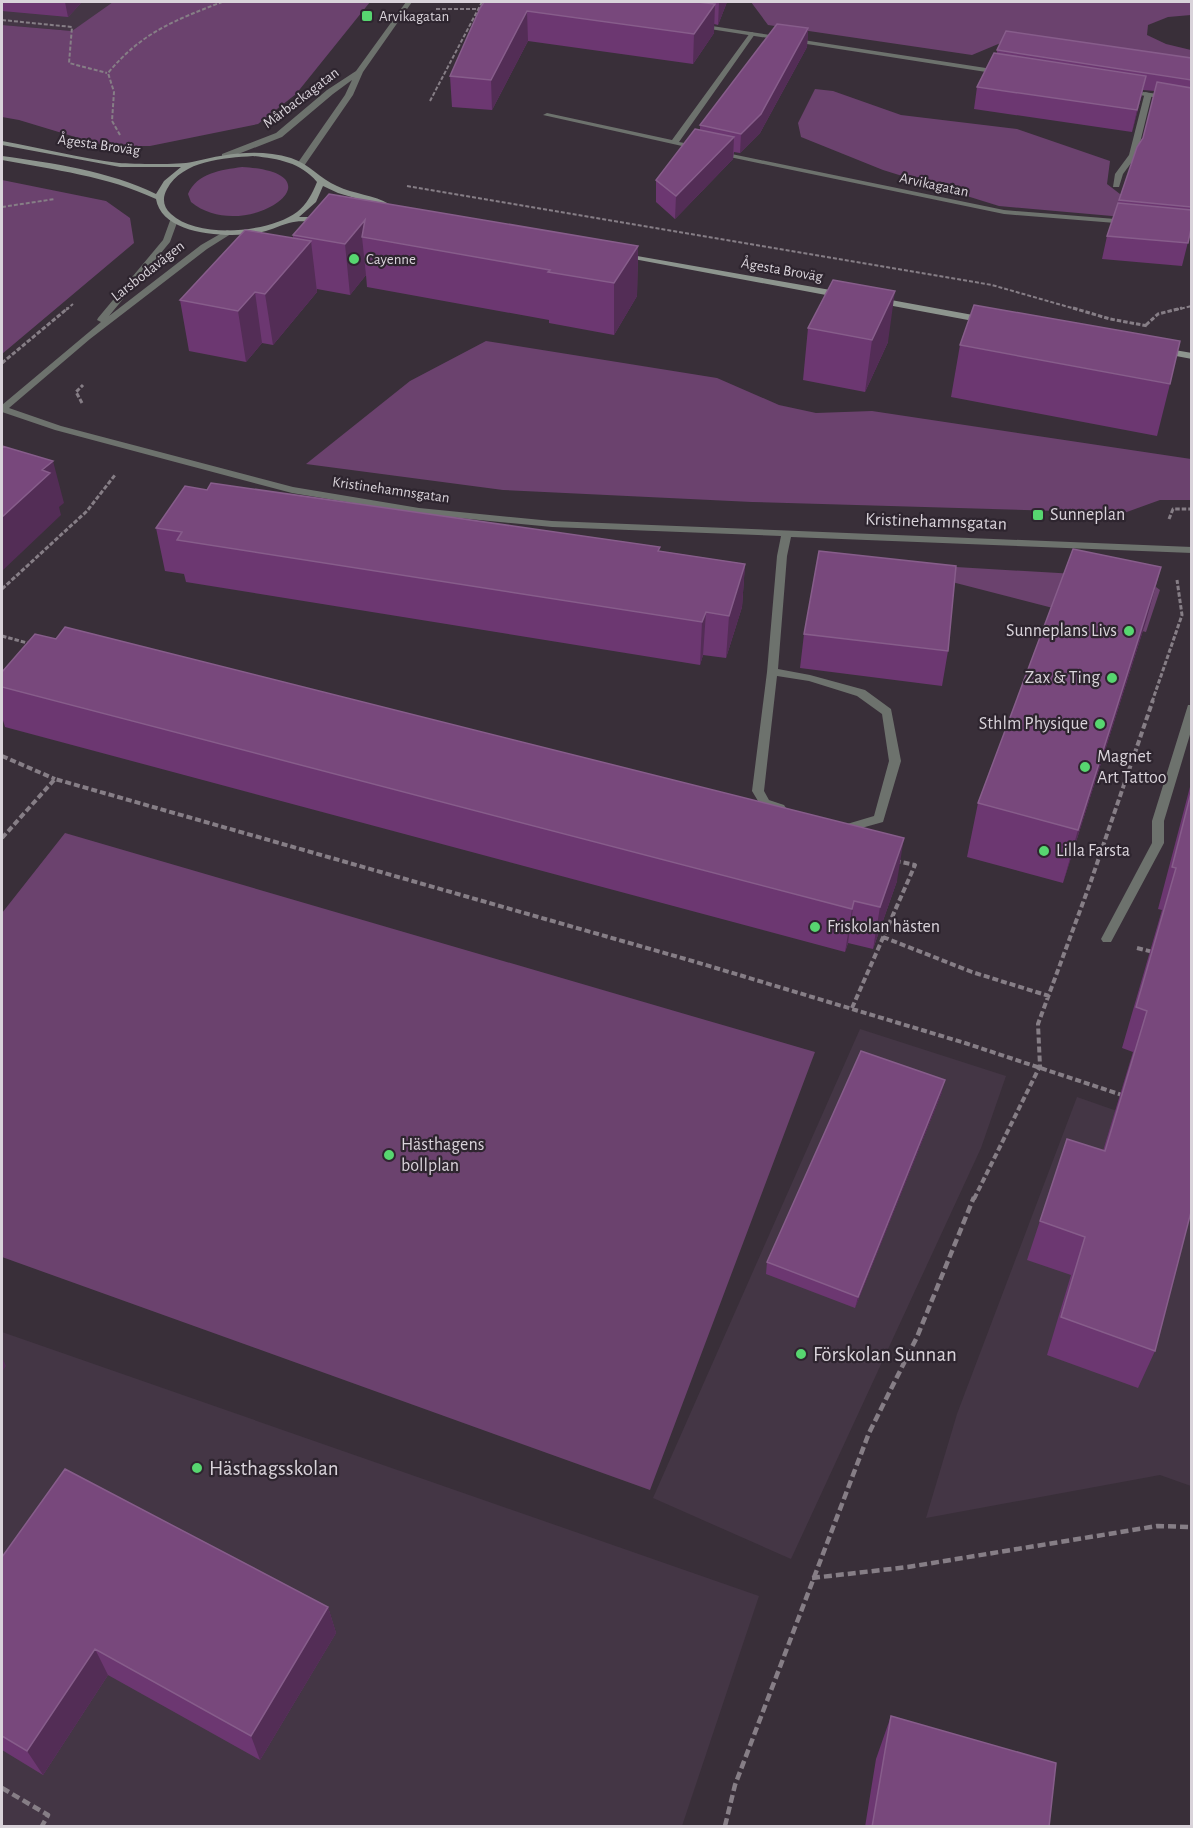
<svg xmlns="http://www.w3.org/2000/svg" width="1193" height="1828" font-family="'Alegreya Sans',sans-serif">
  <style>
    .built { fill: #443645 }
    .green { fill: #6b426e }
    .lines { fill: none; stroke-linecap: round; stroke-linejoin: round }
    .path-far3 { stroke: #867e86; stroke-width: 2; stroke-dasharray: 4 2; stroke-linecap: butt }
    .path-far2 { stroke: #867e86; stroke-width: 3; stroke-dasharray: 4.5 2; stroke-linecap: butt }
    .path-far1 { stroke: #867e86; stroke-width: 4; stroke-dasharray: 6 3; stroke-linecap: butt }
    .path { stroke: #867e86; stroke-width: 4.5; stroke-dasharray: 8 4; stroke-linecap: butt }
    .pedestrian { fill: #6d726d; fill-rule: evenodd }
    .minor { fill: #6d726d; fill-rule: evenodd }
    .secondary { fill: #8d958e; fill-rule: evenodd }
    .wall { fill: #6c3771 }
    .shaded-wall { fill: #532d56 }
    .building { fill: #78487c; stroke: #875d8b; stroke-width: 1.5 }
    .poi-dot { fill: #57d670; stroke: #2e252f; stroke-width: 2 }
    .labels { text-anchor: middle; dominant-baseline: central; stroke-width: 4.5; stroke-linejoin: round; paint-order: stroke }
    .far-poi-label { font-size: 15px; fill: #d9d3da; stroke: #2e252f; text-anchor: start }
    .far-street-label { font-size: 15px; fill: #d9d3da; stroke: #2e252f }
    .poi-label { font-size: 18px; fill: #d9d3da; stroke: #2e252f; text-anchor: start }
    .street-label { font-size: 18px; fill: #d9d3da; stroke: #2e252f }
    .near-poi-label { font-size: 21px; fill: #d9d3da; stroke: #2e252f; text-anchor: start }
  </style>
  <rect width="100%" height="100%" fill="#392f39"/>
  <path class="built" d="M2,2H113L73,31L2,25Z
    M860,1029L1006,1076L981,1148L791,1559L653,1498Z
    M1077,1097L1191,1137V1486L1160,1475L926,1518L957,1414Z
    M2,1332L759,1596L682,1826H2Z"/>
  <path class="green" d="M113,2H370L296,94L258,124L150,146H105L19,120L2,117V25L72,31Z
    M751,2H1191V15L1168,17L1148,25L1147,35L1166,44L1191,50V69L1003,42L972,55L768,25Z
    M815,89L833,91L901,115L1017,129L1110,161L1107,184L1120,194L1161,201L1191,223L999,206L883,170L801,137L798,123Z
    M242,167C349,173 244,246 191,202L188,194C197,173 221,170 242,167Z
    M2,180L106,201L130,218L134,243L2,354Z
    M486,341L717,378L779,405L816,413L872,411L1191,459V500H1160L1124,513L752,502L503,490L306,464L410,381Z
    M956,567L1144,578L1160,590L1146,632L952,582Z
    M65,833L815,1052L650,1490L2,1257V913Z"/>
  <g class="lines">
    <path class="path-far3" d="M436,9H484
      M2,20L72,27L69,63L107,73
      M430,101L482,2
      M120,135L112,121L114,92L108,73C141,33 175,20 222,2
      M407,186L992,285L1079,310
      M2,207L55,199
      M66,310L73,304
      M1175,310L1192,306"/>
    <path class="path-far2" d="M1073,308L1110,319L1148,326
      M1146,325L1158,314L1182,308
      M2,363L68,308
      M82,403L76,392L83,385
      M1169,519L1173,509H1192
      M2,589L87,511L115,475
      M2,636L31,644
      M1152,702L1182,615L1177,580"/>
    <path class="path-far1" d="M2,756L55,779
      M2,838L55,779L696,962L965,1043L1125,1096
      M883,937L972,972L1049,996
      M1137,948L1153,952
      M852,1008L915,865L896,861
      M974,1199L1040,1066L1038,1024L1091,881L1153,700"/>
    <path class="path" d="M812,1578L908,1567L1157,1526L1192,1527
      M2,1788L48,1815L42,1826
      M725,1826L735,1785L869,1433L917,1337L974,1197"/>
    <path class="pedestrian" d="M752,32L755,34L679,142L700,146V150L543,115L547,113L672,140L750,33Z
      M1145,92L1152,94L1137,155L1123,174L1119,187H1113L1115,174L1129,155Z
      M717,151L1004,210L1128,220L1132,222L1128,224L1004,214L720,155H717Z"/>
    <path class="minor" d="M406,2H412L363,72L353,95L304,166L297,164L345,95L352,80L333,94L282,137L228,158H222V154L276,133L327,90L356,71Z
      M699,24L999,70L1003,72L999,74L697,27V25Z
      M1123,89L1192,99V103L1126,93L1122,91Z
      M171,218L178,220L170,242L109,316L201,245L227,230L234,232L207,249L90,339L9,408L61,426L293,487L419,508L552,521L1192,547V553L791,537L787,556L778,669L810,675L865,690L891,709L901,761L883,822L847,832L835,829L833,826L835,823L847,824L874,816L889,761L882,714L857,696L809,681L777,676L764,791L769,800L784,805L786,808L780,812L761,806L752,791L767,672L777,556L781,536L552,527L419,514L292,493L55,430L2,412V405L101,322L97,320L98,318L163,240Z
      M1188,705H1192V728L1164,821V843L1111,942H1103L1101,939L1152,843V821Z"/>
    <path class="secondary" d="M2,141C41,148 80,158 119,163C133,164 180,165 192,162C226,154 257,148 291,158C310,164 320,179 337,186C353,194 375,195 389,204L382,206L338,193L323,186L316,202L299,217H323L327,219L326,221C314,223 300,219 289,223C278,226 269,231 258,233C229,238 162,236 156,199C107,176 54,170 2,160V156C53,163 109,171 156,194L164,181L181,167H120L2,145ZM253,156C278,159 300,162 317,182C312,194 307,204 297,212C269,233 198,239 171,214C163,207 162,198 167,189C183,160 224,158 253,156Z
      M620,253L842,292L846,295L842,298L623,257H620Z
      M880,298L984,317L988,320L984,323L877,303V299Z
      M1163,348L1192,353V359L1160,353L1159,351Z"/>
  </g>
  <path class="wall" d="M2,2H82L68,17L2,11Z
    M484,2H727L718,25L714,24V33L693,64L528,41L492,110L452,107L450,76Z
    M808,28L807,47L760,133L740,153L734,152L733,159L675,219L656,202V180L700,130V125Z
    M997,50L1191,58V230L1182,266L1102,259L1107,236L1119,200L1143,138L1155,91L1143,90L1132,132L974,109L977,87L997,53Z
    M329,194L638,246L637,296L614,335L549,323V320L367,287L366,275L350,295L317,289V292L273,345L262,343L246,362L189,351L180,300L293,238V235Z
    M808,328L888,342L865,392L803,380Z
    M960,345L1170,384L1157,436L951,397Z
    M207,490L660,551L745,564L742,607L726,658L703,655L700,665L186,582L184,574L165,571L156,528Z
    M1161,567L1146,621L1063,883L967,857L978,803Z
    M804,634L948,651L942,686L800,668Z
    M56,639L897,881L873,949L848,943L845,952L5,727L2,717V672Z
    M1191,783V1212L1155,1351L1138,1388L1047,1355L1071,1275L1027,1260L1067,1139L1103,1151L1133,1052L1122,1048L1162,910L1158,909Z
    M942,1092L855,1308L766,1274L767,1262Z
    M2,1557L328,1607L336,1633L260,1760L108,1675L43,1775L2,1750Z
    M891,1716L1049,1827H865L876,1759Z"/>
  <path class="shaded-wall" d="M65,2H82L68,17Z
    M719,2H727L718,25Z
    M715,4L714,33L693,64L694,34Z
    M527,11L528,41L492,110L491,80Z
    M808,28L807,47L760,133L740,153L741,134Z
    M1146,76L1141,98L1132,132L1137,110Z
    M734,137L733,159L675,219L676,196Z
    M365,220L362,237L366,275L350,295L345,244Z
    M311,241L317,292L273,345L265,294Z
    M638,246L637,296L614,335V283Z
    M895,291L888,342L865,392L872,340Z
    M255,292L262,343L246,362L238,311Z
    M53,461L64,503L59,507L61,515L2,571V517L42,470Z
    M745,564L742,607L726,658L729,616Z
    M1161,567L1146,621L1063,883L1078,830Z
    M706,612L703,655L700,665L702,622Z
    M904,838L897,881L873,949L880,907Z
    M854,901L848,943L845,952L852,909Z
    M945,1080L942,1092L855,1308L858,1297Z
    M2,1357L6,1366L2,1372Z
    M328,1607L336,1633L260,1760L251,1736Z
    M95,1649L108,1675L43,1775L27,1751Z"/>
  <path class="building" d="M484,2H698L715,4L694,34L527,11L491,80L450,76L480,8Z
    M777,24L808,28L761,114L741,134L700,125Z
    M1006,31L1191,58V80L997,50Z
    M994,53L1146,76L1137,110L977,87Z
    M1157,82L1191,88V207L1119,200L1137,147L1143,138Z
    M695,129L734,137L676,196L656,180Z
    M329,194L638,246L614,283L548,272L550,270L362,237L365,220L345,244L293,235Z
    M1118,203L1191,210V229L1188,243L1107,236Z
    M245,230L311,241L265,294L255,292L238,311L180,300Z
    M833,280L895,291L872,340L808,328Z
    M974,305L1180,341L1170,384L960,345Z
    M2,446L53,461L42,470L50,473L2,517Z
    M211,483L660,547L658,551L745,564L729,616L706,612L702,622L177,540L182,532L156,528L185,486L207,490Z
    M1073,549L1161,567L1078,830L978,803Z
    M819,551L956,566L948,651L804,634Z
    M65,627L904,838L880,907L854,901L852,909L2,687V672L35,634L56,639Z
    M1191,793V1212L1155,1351L1061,1317L1085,1237L1040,1221L1067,1139L1105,1151L1147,1011L1136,1007L1176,868L1172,867Z
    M861,1051L945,1080L858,1297L767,1262Z
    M65,1469L328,1607L251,1736L95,1649L27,1751L2,1736V1557Z
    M891,1716L1056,1763L1049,1827H872Z"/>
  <g class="poi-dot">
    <rect x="361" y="10" width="12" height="12" rx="3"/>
    <circle cx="354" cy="259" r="6"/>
    <rect x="1032" y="509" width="12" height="12" rx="3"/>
    <circle cx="1129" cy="631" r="6"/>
    <circle cx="1112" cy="678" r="6"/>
    <circle cx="1100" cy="724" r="6"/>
    <circle cx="1085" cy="767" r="6"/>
    <circle cx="1044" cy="851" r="6"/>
    <circle cx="815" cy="927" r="6"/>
    <circle cx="389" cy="1155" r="6"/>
    <circle cx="801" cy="1354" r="6"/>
    <circle cx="197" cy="1468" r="6"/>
  </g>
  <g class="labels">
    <g class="far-poi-label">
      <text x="379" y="16">Arvikagatan</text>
      <text x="366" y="259">Cayenne</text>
    </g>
    <g class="far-street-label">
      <text transform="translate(301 98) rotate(-37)">Mårbackagatan</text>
      <text transform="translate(99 145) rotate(8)">Ågesta Broväg</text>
      <text transform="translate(934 185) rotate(12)">Arvikagatan</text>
      <text transform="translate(782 270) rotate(10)">Ågesta Broväg</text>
      <text transform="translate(148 271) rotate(-38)">Larsbodavägen</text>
      <text transform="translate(391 490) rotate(8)">Kristinehamnsgatan</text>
    </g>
    <g class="poi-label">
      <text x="1050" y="515">Sunneplan</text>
      <text x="1117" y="631" text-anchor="end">Sunneplans Livs</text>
      <text x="1100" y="678" text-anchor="end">Zax &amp; Ting</text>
      <text x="1088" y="724" text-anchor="end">Sthlm Physique</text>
      <text x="1097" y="757">Magnet<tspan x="1097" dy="21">Art Tattoo</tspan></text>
      <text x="1056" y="851">Lilla Farsta</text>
      <text x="827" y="927">Friskolan hästen</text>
      <text x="401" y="1145">Hästhagens<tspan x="401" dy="21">bollplan</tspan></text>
    </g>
    <g class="street-label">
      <text transform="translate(936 522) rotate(2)">Kristinehamnsgatan</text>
    </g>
    <g class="near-poi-label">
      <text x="813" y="1354">Förskolan Sunnan</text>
      <text x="209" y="1468">Hästhagsskolan</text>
    </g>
  </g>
  <rect width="1193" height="1828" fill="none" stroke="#d9d3da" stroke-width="6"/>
</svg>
